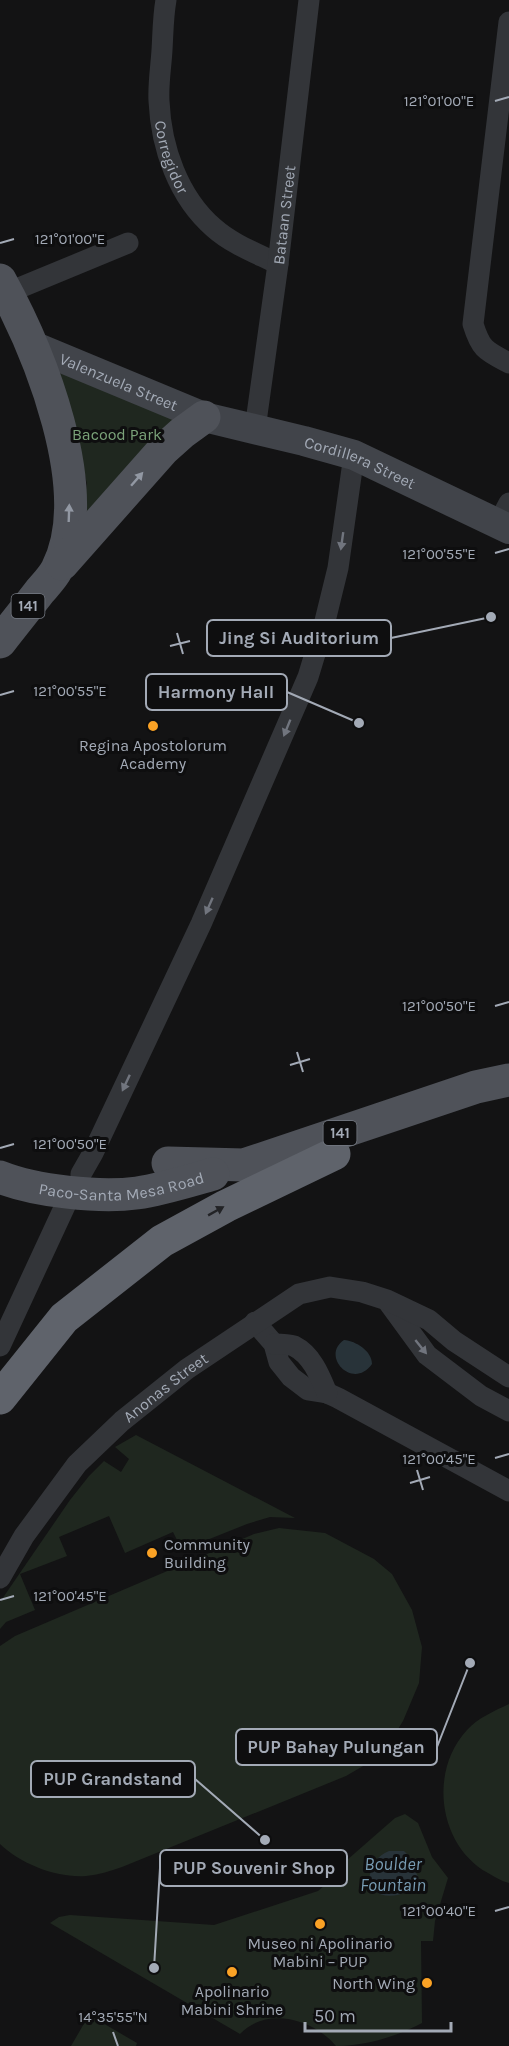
<svg xmlns="http://www.w3.org/2000/svg" width="509" height="2046" font-family="Karla,sans-serif">
  <style>
    .green { fill: #1f271f }
    .water { fill: #283339 }
    .lines { fill: none; stroke-linecap: round; stroke-linejoin: round }
    .minor { stroke: #333539; stroke-width: 21 }
    .secondary { stroke: #41444a; stroke-width: 30 }
    .primary { stroke: #4f5259; stroke-width: 33 }
    .motorway { stroke: #5f636b; stroke-width: 33 }
    .oneway { fill: #9298a3 }
    .oneway2 { fill: #71757e }
    .oneway3 { fill: #222326 }
    .ticks { fill: none; stroke: #a3aab6; stroke-width: 2 }
    .poi-dot { fill: #faa225; stroke: #0e0e0f; stroke-width: 2 }
    .labels { text-anchor: middle; dominant-baseline: central; stroke-width: 6; stroke-linejoin: round; paint-order: stroke }
    .shield { fill: #0e0e0f; stroke: #767b84; stroke-width: 1.5 }
    .shield-label { font-size: 15px; font-weight: bold; fill: #a3aab6 }
    .street-label { font-size: 16px; fill: #a3aab6; stroke: #0e0e0f }
    .park-label { font-size: 16px; fill: #7aa279; stroke: #0e0e0f }
    .poi-label { font-size: 16px; fill: #a3aab6; stroke: #0e0e0f }
    .water-label { font-size: 18px; font-style: italic; fill: #789cb3; stroke: #0e0e0f }
    .ticks-label { font-size: 15px; text-anchor: middle; fill: #a3aab6; stroke: #0e0e0f; stroke-width: 6; stroke-linejoin: round; paint-order: stroke }
    .leader { fill: none; stroke: #a3aab6; stroke-width: 2 }
    .callout-dot { fill: #a3aab6; stroke: #0e0e0f; stroke-width: 2 }
    .callout { fill: #0e0e0f; stroke: #a3aab6; stroke-width: 2 }
    .callout-label { font-size: 18px; text-anchor: middle; font-weight: bold; fill: #a3aab6 }
  </style>
  <rect width="100%" height="100%" fill="#131314"/>
  <path class="green" d="M55,369L184,415L78,530L87,484L81,459Z
    M136,1435L295,1518L270,1517L247,1524L182,1550L173,1532L125,1553L109,1516L59,1537L67,1556L20,1574L35,1610L6,1622L0,1629V1602L70,1500L89,1476L104,1461L121,1472L129,1459L115,1447Z
    M279,1528L325,1533L374,1559L392,1574L412,1610L422,1647L419,1683L403,1721L390,1742L370,1762L346,1776L122,1867C110,1871 98,1875 86,1876C56,1878 21,1864 0,1844V1646L15,1636L254,1534Z
    M509,1704V1883C501,1881 495,1877 488,1873C439,1846 428,1772 467,1730C478,1718 494,1711 509,1704Z
    M405,1814L418,1823L432,1857L448,1878L435,1921L433,1941H421L422,2023C396,2037 365,2046 336,2046C314,2019 266,2006 240,2034L50,1923L59,1917L70,1915L214,1925L318,1891L344,1869L347,1860L395,1818Z
    M89,2015L137,2043L136,2046H71Z"/>
  <path class="water" d="M344,1340C356,1341 372,1351 372,1364C353,1391 320,1356 344,1340Z
    M389,1851H404L408,1855L419,1879C409,1903 359,1902 371,1871C375,1860 378,1856 389,1851Z"/>
  <g class="lines">
    <g class="minor">
      <path id="s1" d="M166,0C163,16 163,34 162,50C161,67 158,84 159,101C161,147 178,197 214,228C232,244 256,253 278,264"/>
      <path d="M509,22L473,324C481,350 486,351 509,363"/>
      <path d="M7,293L128,243"/>
      <path id="s2" d="M255,429L278,264L309,0"/>
      <path d="M498,524L509,503"/>
      <path d="M81,1174L93,1153L201,924L308,677L325,621L338,568L354,455"/>
      <path d="M389,1303L427,1355L481,1396L509,1411"/>
      <path d="M255,1322L274,1344L279,1362L291,1377L308,1390L327,1393L338,1398L509,1491"/>
      <path d="M274,1344C280,1344 288,1344 294,1346C312,1355 320,1376 327,1393"/>
      <path d="M0,1346L71,1193"/>
      <path id="s3" d="M0,1578L24,1536L77,1464L122,1421L187,1369L299,1294L330,1287L362,1292L387,1300L429,1320L454,1341L509,1377"/>
    </g>
    <path class="secondary" id="s4" d="M33,346L204,417L304,441L354,455L509,529"/>
    <g class="primary">
      <path d="M0,280C39,351 97,491 57,569C53,577 46,584 40,591C27,608 13,625 0,642"/>
      <path d="M62,564L163,450L182,433L204,417"/>
      <path d="M168,1163L244,1165L476,1087L509,1080"/>
      <path id="s5" d="M0,1177C35,1191 99,1198 137,1193C163,1189 188,1181 213,1174"/>
    </g>
    <path class="motorway" d="M0,1398L64,1318L162,1241L226,1206L334,1154"/>
  </g>
  <defs><path id="oneway-solid" d="M-6-.8H1V-3.2L6.5 0L1 3.2V.8H-6Z" transform="scale(1.5)"/></defs>
  <g class="oneway">
    <use href="#oneway-solid" transform="translate(137 479) rotate(-49)"/>
    <use href="#oneway-solid" transform="translate(69 513) rotate(-88)"/>
  </g>
  <g class="oneway2">
    <use href="#oneway-solid" transform="translate(342 541) rotate(98)"/>
    <use href="#oneway-solid" transform="translate(287 728) rotate(112)"/>
    <use href="#oneway-solid" transform="translate(209 906) rotate(114)"/>
    <use href="#oneway-solid" transform="translate(126 1083) rotate(115)"/>
    <use href="#oneway-solid" transform="translate(421 1347) rotate(51)"/>
  </g>
  <use class="oneway3" href="#oneway-solid" transform="translate(216 1211) rotate(-29)"/>
  <path class="ticks" d="M495,101L509,97M0,243L14,239M495,553L509,549M177,633L183,654M170,646L190,641M0,695L14,691M495,1006L509,1002M297,1052L303,1072M290,1065L310,1059M0,1148L14,1144M495,1458L509,1454M417,1470L423,1490M410,1483L430,1477M0,1600L14,1596M495,1911L509,1907M113,2032L118,2046"/>
  <g class="poi-dot">
    <circle cx="153" cy="726" r="6"/>
    <circle cx="152" cy="1553" r="6"/>
    <circle cx="320" cy="1924" r="6"/>
    <circle cx="232" cy="1972" r="6"/>
    <circle cx="427" cy="1983" r="6"/>
  </g>
  <g class="labels">
    <g class="shield">
      <rect x="11.5" y="594" width="33" height="24" rx="4.5"/>
      <rect x="323.5" y="1121" width="33" height="24" rx="4.5"/>
    </g>
    <g class="shield-label">
      <text x="28" y="606">141</text>
      <text x="340" y="1133">141</text>
    </g>
    <g class="street-label">
      <text stroke="none"><textPath href="#s1" startOffset="159">Corregidor</textPath></text>
      <text stroke="none"><textPath href="#s2" startOffset="216">Bataan Street</textPath></text>
      <text stroke="none"><textPath href="#s4" startOffset="93">Valenzuela Street</textPath></text>
      <text stroke="none"><textPath href="#s4" startOffset="348">Cordillera Street</textPath></text>
      <text stroke="none"><textPath href="#s5" startOffset="124">Paco-Santa Mesa Road</textPath></text>
      <text stroke="none"><textPath href="#s3" startOffset="255">Anonas Street</textPath></text>
    </g>
    <g class="park-label">
      <text x="117" y="434">Bacood Park</text>
    </g>
    <g class="poi-label">
      <text x="153" y="745">Regina Apostolorum<tspan x="153" dy="18">Academy</tspan></text>
      <text x="164" y="1544" text-anchor="start">Community<tspan x="164" dy="18">Building</tspan></text>
      <text x="320" y="1943">Museo ni Apolinario<tspan x="320" dy="18">Mabini – PUP</tspan></text>
      <text x="415" y="1983" text-anchor="end">North Wing</text>
      <text x="232" y="1991">Apolinario<tspan x="232" dy="18">Mabini Shrine</tspan></text>
    </g>
    <g class="water-label">
      <text x="393" y="1864">Boulder<tspan x="393" dy="21">Fountain</tspan></text>
    </g>
  </g>
  <g class="ticks-label">
    <text x="439" y="106">121°01'00"E</text>
    <text x="70" y="244">121°01'00"E</text>
    <text x="439" y="559">121°00'55"E</text>
    <text x="70" y="696">121°00'55"E</text>
    <text x="439" y="1011">121°00'50"E</text>
    <text x="70" y="1149">121°00'50"E</text>
    <text x="439" y="1464">121°00'45"E</text>
    <text x="70" y="1601">121°00'45"E</text>
    <text x="439" y="1916">121°00'40"E</text>
    <text x="113" y="2022">14°35'55"N</text>
  </g>
  <path class="leader" d="M491 617L391 638M359 723L287 692M470 1663L437 1747M265 1840L195 1779M154 1968L160 1868"/>
  <g class="callout-dot">
    <circle cx="491" cy="617" r="6"/>
    <circle cx="359" cy="723" r="6"/>
    <circle cx="470" cy="1663" r="6"/>
    <circle cx="265" cy="1840" r="6"/>
    <circle cx="154" cy="1968" r="6"/>
  </g>
  <g class="callout">
    <rect x="207" y="620" width="184" height="36" rx="6"/>
    <rect x="146" y="674" width="141" height="36" rx="6"/>
    <rect x="236" y="1729" width="201" height="36" rx="6"/>
    <rect x="31" y="1761" width="164" height="36" rx="6"/>
    <rect x="160" y="1850" width="187" height="36" rx="6"/>
  </g>
  <g class="callout-label">
    <text x="299" y="644">Jing Si Auditorium</text>
    <text x="216" y="698">Harmony Hall</text>
    <text x="336" y="1753">PUP Bahay Pulungan</text>
    <text x="113" y="1785">PUP Grandstand</text>
    <text x="254" y="1874">PUP Souvenir Shop</text>
  </g>
  <path d="M305 2022v9h146v-9" fill="none" stroke="#a3aab6" stroke-width="3"/>
  <text x="314" y="2022" font-size="18" fill="#a3aab6" stroke="#0e0e0f" stroke-width="4.5" paint-order="stroke">50 m</text>
</svg>
